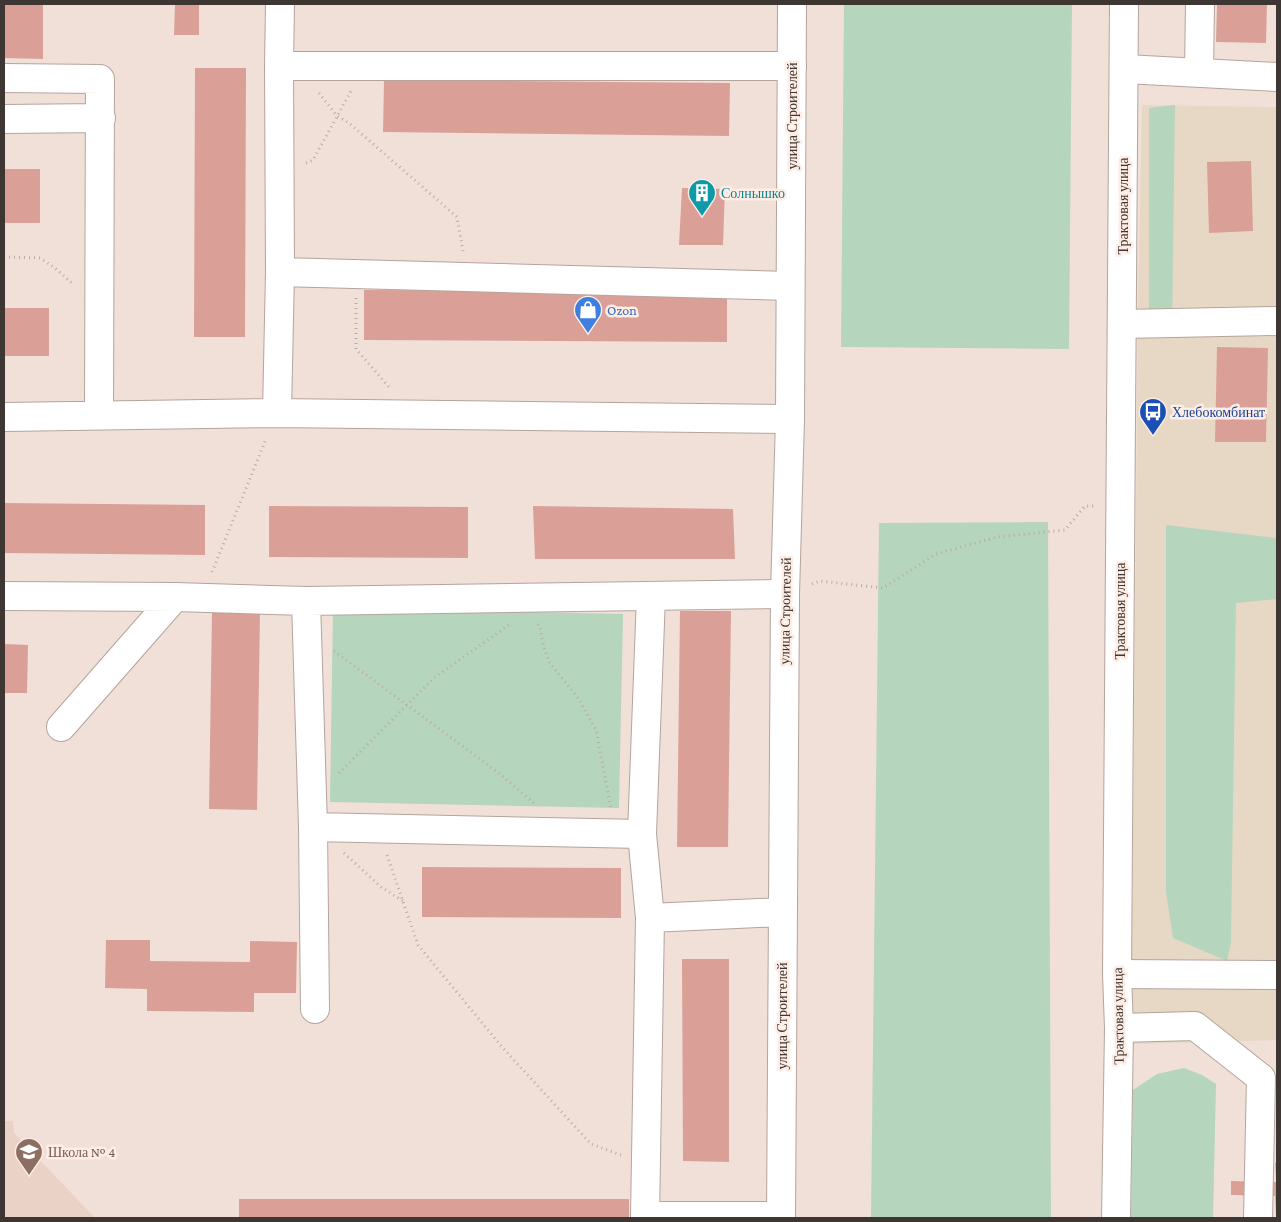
<svg xmlns="http://www.w3.org/2000/svg" width="1281" height="1222" font-family="'Crimson Pro',serif">
  <style>
    .industrial { fill: #e6d8c5 }
    .built { fill: #ead2c6 }
    .green { fill: #b6d5bd }
    .building { fill: #daa097 }
    .lines { fill: none; stroke-linecap: round; stroke-linejoin: round }
    .minor-casing { stroke: #b4a49d; stroke-width: 30 }
    .major-casing { stroke: #b4a49d; stroke-width: 30 }
    .path { stroke: #b9aba4; stroke-width: 3; stroke-dasharray: 1 4; stroke-linecap: butt }
    .minor { stroke: #fff; stroke-width: 28 }
    .major { stroke: #fff; stroke-width: 28 }
    .labels { text-anchor: middle; dominant-baseline: central; stroke-width: 5; stroke-linejoin: round; paint-order: stroke }
    .street-label { font-size: 14px; fill: #3d3633; stroke: #feede5 }
    .culture-label { font-size: 14px; fill: #0d838f; stroke: #feede5; text-anchor: start }
    .shop-label { font-size: 14px; fill: #366cbe; stroke: #feede5; text-anchor: start }
    .transit-label { font-size: 14px; fill: #164399; stroke: #feede5; text-anchor: start }
    .education-label { font-size: 14px; fill: #785e54; stroke: #feede5; text-anchor: start }
  </style>
  <rect width="100%" height="100%" fill="#f1e0d8"/>
  <path class="industrial" d="M1142,105L1277,107V1040L1131,1044L1138,297Z"/>
  <path class="built" d="M4,1121H13L14,1133L95,1218H4Z"/>
  <path class="green" d="M844,4H1072L1069,349L841,347Z
    M1175,105L1172,330L1149,313V108Z
    M1048,522L1051,1218H871L879,523Z
    M1166,525L1277,538V599L1236,603L1231,942L1227,961L1173,938L1166,892Z
    M333,608L623,614L619,808L330,802Z
    M1184,1068L1202,1075L1216,1084L1213,1218H1131L1133,1090L1157,1074Z"/>
  <path class="building" d="M4,4H43V59L4,58Z
    M175,4H199V35H174Z
    M1217,4H1267L1266,43L1216,42Z
    M195,68H246L245,337H194Z
    M384,80L730,83L729,136L383,132Z
    M1251,161L1253,231L1209,233L1207,162Z
    M4,169H40V223H4Z
    M682,188L725,189L723,245H679Z
    M364,290L727,292V342L364,340Z
    M4,308H49V356H4Z
    M1217,347L1268,348L1266,442H1215Z
    M4,503L205,505V555L4,553Z
    M269,506L468,507V558L269,557Z
    M533,506L733,509L735,559H535Z
    M212,611L260,612L257,810L209,809Z
    M680,611H731L728,847H677Z
    M4,644L28,645L27,693H4Z
    M422,867L621,868V918L422,917Z
    M106,940H150V961L250,962V941L297,942L296,993H254V1012L147,1011V989L105,988Z
    M682,959H729V1162L683,1161Z
    M1275,1163H1277V1178H1276Z
    M1231,1181L1277,1182V1215H1276L1275,1196L1231,1195Z
    M239,1199H629V1218H239Z"/>
  <g class="lines">
    <defs>
      <path id="minor" d="M279,66H792
        M1125,69L1277,77
        M1199,73L1200,4
        M4,78L100,79L99,415
        M4,119L101,118
        M280,272L790,286
        M1123,324L1277,321
        M277,413L280,272L279,66L280,4
        M4,417L277,413L790,419
        M4,596L175,597L306,601L785,594
        M306,601L313,827L315,1009
        M61,727L175,597
        M313,827L642,834
        M650,918L782,912
        M1117,974L1277,975
        M1119,1028L1195,1026L1261,1078L1258,1218
        M645,1216H781
        M645,1218L650,918L642,834L651,596"/>
      <path id="major" d="M781,1218L785,594L790,419L792,4
        M1116,1218L1119,1028L1117,974L1124,4"/>
    </defs>
    <use href="#minor" class="minor-casing"/>
    <use href="#major" class="major-casing"/>
    <path class="path" d="M319,93L337,116L349,123L457,217L463,251
      M306,163L313,160L351,91
      M4,257L40,258L55,268L74,285
      M356,298V349L389,387
      M212,572L266,439
      M812,584L820,581L883,588L936,554L997,537L1065,530L1085,506H1095
      M538,624L540,627L543,644L549,662L578,698L596,730L611,809
      M334,651L500,774L535,804
      M339,773L435,677L509,625
      M344,853L381,887L403,901
      M387,855L418,945L502,1047L591,1144L621,1155"/>
    <use href="#minor" class="minor"/>
    <use href="#major" class="major"/>
  </g>
  <defs>
    <symbol id="building-pin" viewBox="-11 -11 22 30"><path d="M0 17L-7.5 6A9.5 9.5 0 1 1 7.5 6Z" fill="#0f9aa8" stroke="#feede5"/><path d="M-4-6H4V6H1V3H-1V6H-4ZM-2.5-4.3h1.7v1.8h-1.7ZM.8-4.3h1.7v1.8H.8ZM-2.5-1h1.7V.8h-1.7ZM.8-1h1.7V.8H.8Z" fill="#fff"/></symbol>
    <symbol id="shop-pin" viewBox="-11 -11 22 30"><path d="M0 17L-7.5 6A9.5 9.5 0 1 1 7.5 6Z" fill="#3f7fe0" stroke="#feede5"/><path d="M-5-2.5h2.3a2.7 3.5 0 0 1 5.4 0H5L5.5 6h-11ZM-1.5-2.5h3a1.5 2.3 0 0 0-3 0Z" fill="#fff"/></symbol>
    <symbol id="bus-pin" viewBox="-11 -11 22 30"><path d="M0 17L-7.5 6A9.5 9.5 0 1 1 7.5 6Z" fill="#1a4fb4" stroke="#feede5"/><path d="M-5-6H5V4H4V6H2V4H-2V6H-4V4H-5ZM-3.5-4V0h7V-4ZM-3.5 1.2v1.5H-2V1.2ZM2 1.2v1.5H3.5V1.2Z" fill="#fff"/></symbol>
    <symbol id="school-pin" viewBox="-11 -11 22 30"><path d="M0 17L-7.5 6A9.5 9.5 0 1 1 7.5 6Z" fill="#8d6e63" stroke="#feede5"/><path d="M0-5L7-2L0 1L-7-2ZM-4 1L0 2.5L4 1V4Q0 6-4 4Z" fill="#fff"/></symbol>
  </defs>
  <g fill-rule="evenodd">
    <use href="#building-pin" x="686" y="177" width="32" height="43"/>
    <use href="#shop-pin" x="572" y="294" width="32" height="43"/>
    <use href="#bus-pin" x="1137" y="396" width="32" height="43"/>
    <use href="#school-pin" x="13" y="1136" width="32" height="43"/>
  </g>
  <g class="labels">
    <g class="street-label">
      <text transform="translate(792 116) rotate(-90)">улица Строителей</text>
      <text transform="translate(1123 206) rotate(-90)">Трактовая улица</text>
      <text transform="translate(785 611) rotate(-89)">улица Строителей</text>
      <text transform="translate(1120 611) rotate(-90)">Трактовая улица</text>
      <text transform="translate(782 1016) rotate(-90)">улица Строителей</text>
      <text transform="translate(1118 1016) rotate(-91)">Трактовая улица</text>
    </g>
    <g class="culture-label">
      <text x="721" y="193">Солнышко</text>
    </g>
    <g class="shop-label">
      <text x="607" y="310">Ozon</text>
    </g>
    <g class="transit-label">
      <text x="1172" y="412">Хлебокомбинат</text>
    </g>
    <g class="education-label">
      <text x="48" y="1152">Школа № 4</text>
    </g>
  </g>
  <rect width="1281" height="1222" fill="none" stroke="#3d3633" stroke-width="10"/>
</svg>
